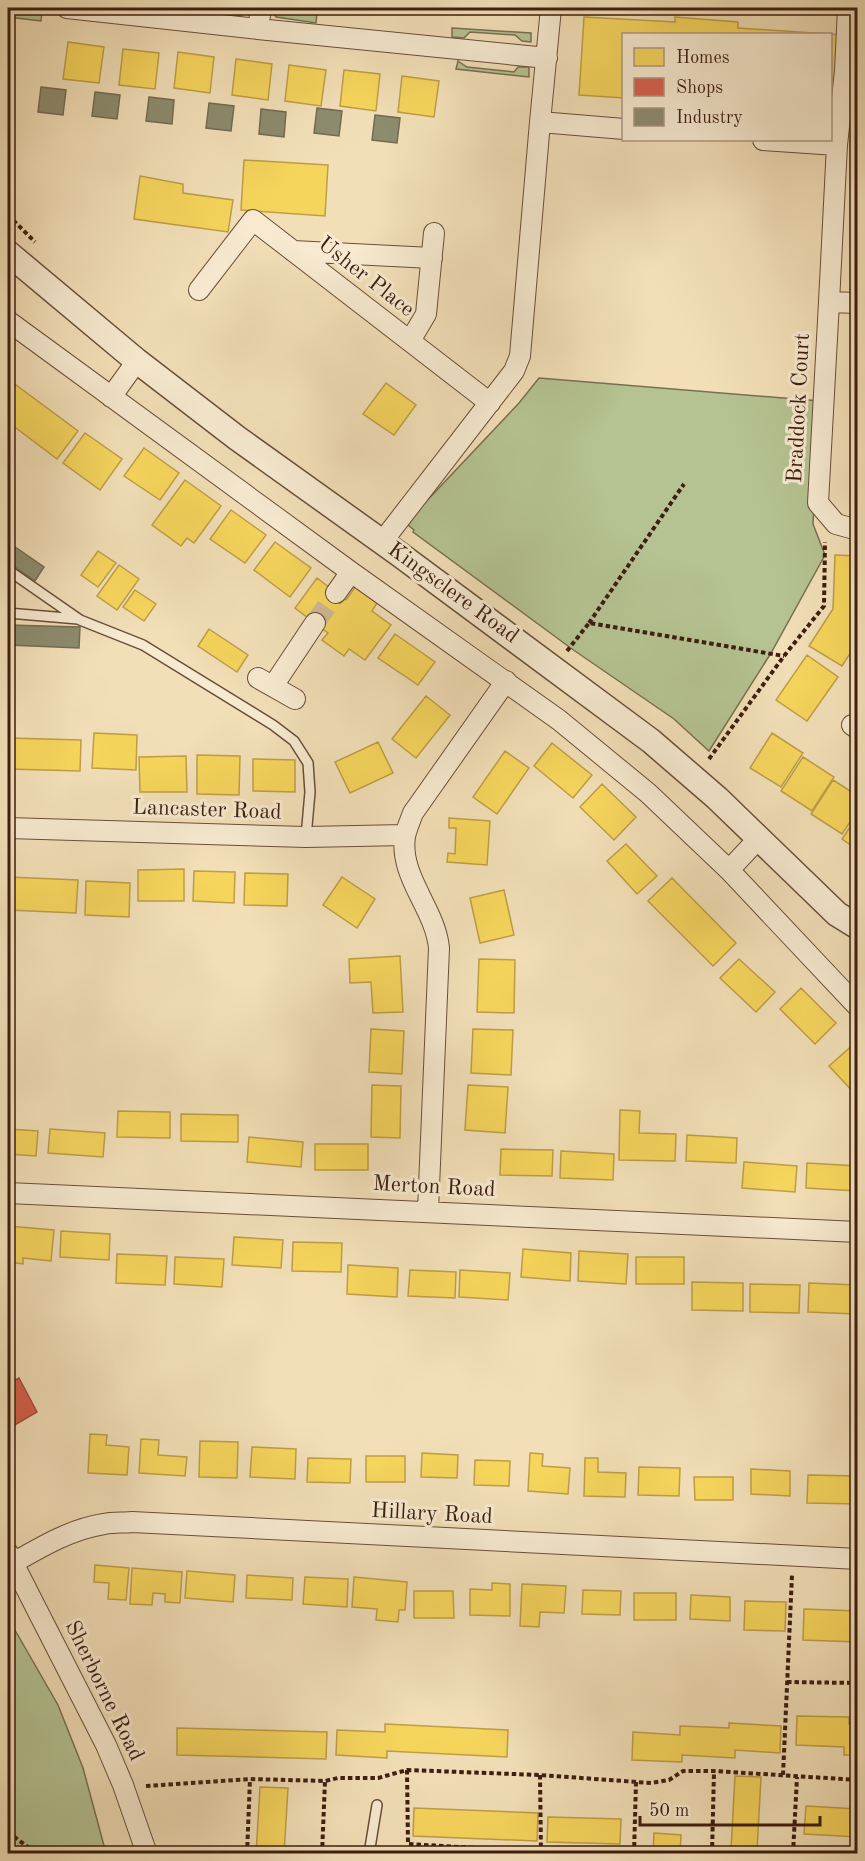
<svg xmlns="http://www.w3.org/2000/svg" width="865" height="1861" font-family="'Old Standard TT',serif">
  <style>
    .green { fill: #b5c392; stroke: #797052; stroke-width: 1.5 }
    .homes { fill: #f6d55c; stroke: #be9e46; stroke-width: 1.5 }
    .shops { fill: #d6604d; stroke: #a84c3b; stroke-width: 1.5 }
    .industry { fill: #8c8c6e; stroke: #746b52; stroke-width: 1.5 }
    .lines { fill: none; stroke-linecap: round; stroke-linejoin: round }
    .minor-tunnel { stroke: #ceb896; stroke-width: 20; stroke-dasharray: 20 10; stroke-linecap: butt }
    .service-casing { stroke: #6a4e3a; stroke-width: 12 }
    .minor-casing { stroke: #6a4e3a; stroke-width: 22 }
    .tertiary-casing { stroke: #6a4e3a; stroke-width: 27 }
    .path { stroke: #3d1e11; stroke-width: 4; stroke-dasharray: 4.5 3; stroke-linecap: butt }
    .service { stroke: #f7ead0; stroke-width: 9 }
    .minor { stroke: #f7ead0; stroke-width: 20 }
    .tertiary { stroke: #f7ead0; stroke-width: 24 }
    .labels { text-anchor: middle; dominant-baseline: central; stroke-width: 6; stroke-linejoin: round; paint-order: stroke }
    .street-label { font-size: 22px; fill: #3d1e11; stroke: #f7ead0 }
  </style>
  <rect width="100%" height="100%" fill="#f2dfb7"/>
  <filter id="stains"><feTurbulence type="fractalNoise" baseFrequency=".00333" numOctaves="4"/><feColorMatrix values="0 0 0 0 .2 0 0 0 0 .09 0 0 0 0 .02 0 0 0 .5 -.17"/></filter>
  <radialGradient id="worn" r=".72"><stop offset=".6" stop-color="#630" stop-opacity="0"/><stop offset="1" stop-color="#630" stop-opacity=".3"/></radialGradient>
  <path class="green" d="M8,8L42,12L41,21L8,17Z
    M174,8L219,11L246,8L243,14L233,17L179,13Z
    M271,9L317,13L316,23L276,17Z
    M452,28L531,33V42L522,41L515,35L470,32L464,38L452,37Z
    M458,61L467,67L514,72L518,67H529V77L456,69Z
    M539,378L820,401L813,524L825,555L771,653L709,751L674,719L572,649L413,532L414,530L408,525L420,508L519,403Z
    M8,1618L58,1705L83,1768L106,1853H8V1805L12,1803L8,1804Z"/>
  <path class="homes" d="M398,8H436L435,13L398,9Z
    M584,17L675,22V17L738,22V28L843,35L838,112L830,111V34H624V98L579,95Z
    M68,42L104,47L99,83L63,79Z
    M123,49L159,53L155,89L119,85Z
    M178,52L214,57L210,93L174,88Z
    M236,59L272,64L268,100L232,95Z
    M289,65L326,70L321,106L285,101Z
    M344,70L380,74L376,111L340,106Z
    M402,76L439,81L434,117L398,112Z
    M244,160L328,165L325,216L241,210Z
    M140,176L183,184V193L233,200L228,232L134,219Z
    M8,379L78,431L57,459L8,422Z
    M386,383L416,405L394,435L363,414Z
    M85,433L122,459L100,490L63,463Z
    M144,448L179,473L160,500L124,476Z
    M185,480L221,506L194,543L187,538L181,546L152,525Z
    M231,510L266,535L245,563L210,539Z
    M275,542L311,568L290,597L254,570Z
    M98,551L116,563L98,587L81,575Z
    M835,555L858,556V641L842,666L809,646L833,609Z
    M119,565L139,579L117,610L97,596Z
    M317,578L346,600L356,586L377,603L372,611L391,625L365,660L349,649L344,656L322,640L328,633L295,608Z
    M135,590L156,604L144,621L123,607Z
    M209,629L248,655L237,672L198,646Z
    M395,634L435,662L418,685L378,658Z
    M807,655L838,677L807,721L776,700Z
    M426,696L450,715L416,758L392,739Z
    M94,733L137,735L136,770L92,768Z
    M772,733L803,753L781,787L750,768Z
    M8,738L81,740L80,771L8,769Z
    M378,742L393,773L350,793L335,762Z
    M552,743L592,775L573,798L534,766Z
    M505,751L529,768L497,814L473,797Z
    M197,755L240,756L239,795L197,794Z
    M186,756L187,792H140L139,757Z
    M803,757L834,777L812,811L781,791Z
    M253,759L295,760V792L253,791Z
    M833,780L858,796V810L842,834L811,814Z
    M602,784L636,817L614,840L580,807Z
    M858,815V850L842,839Z
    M449,818L490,821L487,865L447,862L448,853L455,854L456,828H449Z
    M626,844L657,876L637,894L607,861Z
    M184,869V901H138V870Z
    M194,871L235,872L234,903L193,901Z
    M245,873L288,874L287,906L244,905Z
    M8,877L78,880L76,913L8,910Z
    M342,877L375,899L357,928L323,905Z
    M672,878L736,943L713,966L648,901Z
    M86,881L130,883L129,917L85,915Z
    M504,890L514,935L480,943L470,898Z
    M400,956L403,1012L373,1013L371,982L350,983L349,959Z
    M479,959L515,960L514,1013L477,1012Z
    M739,959L775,992L756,1012L720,978Z
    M801,988L836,1023L815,1044L780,1009Z
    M371,1029L404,1031L402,1074L369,1072Z
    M473,1029L513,1030L511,1075L471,1073Z
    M854,1044L858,1047V1097L829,1066Z
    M372,1085L401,1086L400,1138L371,1137Z
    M468,1085L508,1087L505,1133L465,1130Z
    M620,1110L640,1111L639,1133L676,1134L675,1161L619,1160Z
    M118,1111L170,1112V1138L117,1137Z
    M181,1114L238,1115V1142L181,1141Z
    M8,1129L38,1131L36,1156L8,1154Z
    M50,1129L105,1133L103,1157L48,1153Z
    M687,1135L737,1138L736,1163L686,1161Z
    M249,1137L303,1142L301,1167L247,1162Z
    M315,1144H368V1170H315Z
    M501,1149L553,1150L552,1176L500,1175Z
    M561,1151L614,1154L613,1180L560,1178Z
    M744,1162L797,1166L795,1192L742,1188Z
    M807,1163L858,1166L857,1191L806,1188Z
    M8,1226L54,1230L51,1261L23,1258V1264L8,1262Z
    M61,1231L110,1234L109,1260L60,1257Z
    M234,1237L283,1240L281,1268L232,1265Z
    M293,1242L342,1243L341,1272L292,1271Z
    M523,1249L571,1253L570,1281L521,1277Z
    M579,1251L628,1254L626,1284L578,1281Z
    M117,1254L167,1256L165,1285L116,1283Z
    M175,1257L224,1259L222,1287L174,1284Z
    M636,1257H684V1284H636Z
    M348,1265L398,1268L397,1297L347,1294Z
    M410,1270L456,1272L455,1298L408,1296Z
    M460,1270L510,1273L508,1300L459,1297Z
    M692,1282L743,1283V1311L692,1310Z
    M809,1283L857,1285L856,1314L808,1312Z
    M750,1284L800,1285L799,1313L750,1312Z
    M90,1434L107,1435L106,1445L129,1447L127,1475L88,1473Z
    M141,1439L159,1440L158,1455L187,1457L185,1476L139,1473Z
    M200,1441L238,1442L237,1478L199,1477Z
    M252,1447L296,1449L295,1479L250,1477Z
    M422,1453L458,1455L457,1478L421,1477Z
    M530,1453L543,1454L542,1466L570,1468L568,1494L528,1491Z
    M366,1456H405V1482H366Z
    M308,1458L351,1459L350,1483L307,1482Z
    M585,1458H598V1472L626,1473L625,1497L584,1496Z
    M475,1460L510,1461L509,1486L474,1485Z
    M639,1467L680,1468L679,1496L638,1495Z
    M751,1469L790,1471V1496L751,1494Z
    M808,1475L858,1476V1504L807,1503Z
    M694,1477H733V1500H695Z
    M95,1565L129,1568L126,1600L108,1599L109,1583L94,1582Z
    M132,1568L182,1572L180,1603L165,1602V1594L153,1593L152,1605L130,1604Z
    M187,1571L235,1575L233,1602L185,1598Z
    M247,1575L293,1578L292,1600L246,1598Z
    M305,1577L348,1579L347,1607L303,1604Z
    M354,1577L407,1582L405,1610H399L398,1622L376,1620L377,1609L352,1607Z
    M492,1583L510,1584V1616L470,1615V1589L492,1590Z
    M522,1584L566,1586L564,1613L540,1612L539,1627L520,1626Z
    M583,1590L621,1591L620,1615L582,1614Z
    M414,1591H453L454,1618H414Z
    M634,1593H676V1620H634Z
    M691,1595L730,1597V1621L690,1619Z
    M745,1601L786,1602L785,1631L744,1630Z
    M804,1609L858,1611V1642L803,1640Z
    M797,1716L849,1717V1724L858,1725V1755H844V1747L796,1745Z
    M729,1723L781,1726L780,1753L735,1750V1758L682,1755V1762L632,1760L633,1732L680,1735V1726L729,1728Z
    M385,1724L508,1730L507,1757L387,1751V1758L336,1755L337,1730L385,1732Z
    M177,1728L327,1732L326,1759L177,1755Z
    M735,1776L761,1777L757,1851L731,1850Z
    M260,1787L288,1788L284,1854H256Z
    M806,1806L858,1809V1837L804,1834Z
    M414,1808L538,1813L537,1841L413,1836Z
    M548,1817L621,1819L620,1844L547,1842Z
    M654,1833L681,1835L680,1854H653Z"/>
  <path class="shops" d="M19,1378L37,1412L8,1429V1384Z"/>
  <path class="industry" d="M41,87L66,90L63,115L38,112Z
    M95,92L120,95L117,119L92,116Z
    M149,97L174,100L172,124L146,121Z
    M209,103L234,106L231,131L206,128Z
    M317,108L342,111L339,136L314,133Z
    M261,109L286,112L284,137L259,134Z
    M375,115L400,118L397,143L372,140Z
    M8,542L44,567L35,581L8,562Z
    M8,625L80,627L79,648L8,645Z"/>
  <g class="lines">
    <path class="minor-tunnel" d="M315,623L336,593"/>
    <defs>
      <path id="service" d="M8,570L80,620L143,645L273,725L294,741L308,763L310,792L306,837
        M8,613L78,619
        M369,1854L377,1805"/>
      <path id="minor" d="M67,8L258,29L547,58
        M551,8L540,122L624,129
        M848,8L845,71L837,145L829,302L858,303
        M258,29L261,8
        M763,140L837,145
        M293,251L432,258
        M199,290L253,220L490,403
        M829,302L818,503L836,524L858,530
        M8,321L351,572L559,720L648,793L729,870L858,1007
        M410,341L426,314L434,233
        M111,397L137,361
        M382,542L514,371L520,356L540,122
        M336,593L351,572
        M258,678L295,699
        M273,686L315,623
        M852,725L858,729
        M8,828L306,837L405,835
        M729,870L760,837
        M8,1193L858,1232
        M428,1211L439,948C435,908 399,877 405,836C407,828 410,821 413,813L506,681
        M8,1553L106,1745L123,1785L147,1854
        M13,1563C41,1547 71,1529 104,1524C113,1522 123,1523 132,1522L858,1559"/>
      <path id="tertiary" d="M8,253L137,361L237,438L399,554L651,741L717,798L837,914L858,927"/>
    </defs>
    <use href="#service" class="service-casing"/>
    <use href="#minor" class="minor-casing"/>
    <use href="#tertiary" class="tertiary-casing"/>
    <path class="path" d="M8,215L35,242
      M589,623L684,484
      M567,651L589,623L784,656
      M709,759L784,656L824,606L825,542
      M787,1682L858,1683
      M407,1770L408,1844L583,1854
      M540,1775L541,1853
      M783,1775L792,1575
      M146,1786L250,1779L325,1781L338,1778H378L407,1770L540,1775L651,1783L669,1780L683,1771H714L858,1780
      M8,1832L37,1854
      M247,1854L250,1779
      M322,1854L325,1781
      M634,1854L636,1782
      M712,1854L714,1771
      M793,1854L797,1777"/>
    <use href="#service" class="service"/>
    <use href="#minor" class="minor"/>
    <use href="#tertiary" class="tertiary"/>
  </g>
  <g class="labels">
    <g class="street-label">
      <text transform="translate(366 277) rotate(38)">Usher Place</text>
      <text transform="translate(799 408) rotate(-87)">Braddock Court</text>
      <text transform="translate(453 593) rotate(36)">Kingsclere Road</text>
      <text transform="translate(207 810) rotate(2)">Lancaster Road</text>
      <text transform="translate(434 1187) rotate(3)">Merton Road</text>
      <text transform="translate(432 1514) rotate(3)">Hillary Road</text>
      <text transform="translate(104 1691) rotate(64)">Sherborne Road</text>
    </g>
  </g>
  <rect width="865" height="1861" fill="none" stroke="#f2dfb7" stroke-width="30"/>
  <rect x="9" y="9" width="847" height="1843" fill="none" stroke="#3d1e11" stroke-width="3"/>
  <rect x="15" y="15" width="835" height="1831" fill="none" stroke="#3d1e11" stroke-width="1.5"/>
  <rect x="622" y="33" width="210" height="108" fill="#f7ead0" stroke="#ad9884" stroke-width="1.5"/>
  <rect x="634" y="48" width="30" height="18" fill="#f6d55c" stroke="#ad9884" stroke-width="1.5"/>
  <text x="676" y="63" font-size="18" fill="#3d1e11">Homes</text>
  <rect x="634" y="78" width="30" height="18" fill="#d6604d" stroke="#ad9884" stroke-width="1.5"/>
  <text x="676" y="93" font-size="18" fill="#3d1e11">Shops</text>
  <rect x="634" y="108" width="30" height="18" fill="#8c8c6e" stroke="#ad9884" stroke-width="1.5"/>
  <text x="676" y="123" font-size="18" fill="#3d1e11">Industry</text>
  <path d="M640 1816v9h180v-9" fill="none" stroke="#3d1e11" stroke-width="3"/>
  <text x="649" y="1816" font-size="18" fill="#3d1e11" stroke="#f7ead0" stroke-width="4.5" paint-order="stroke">50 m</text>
  <rect width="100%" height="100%" filter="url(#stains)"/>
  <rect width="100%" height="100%" fill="url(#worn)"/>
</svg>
